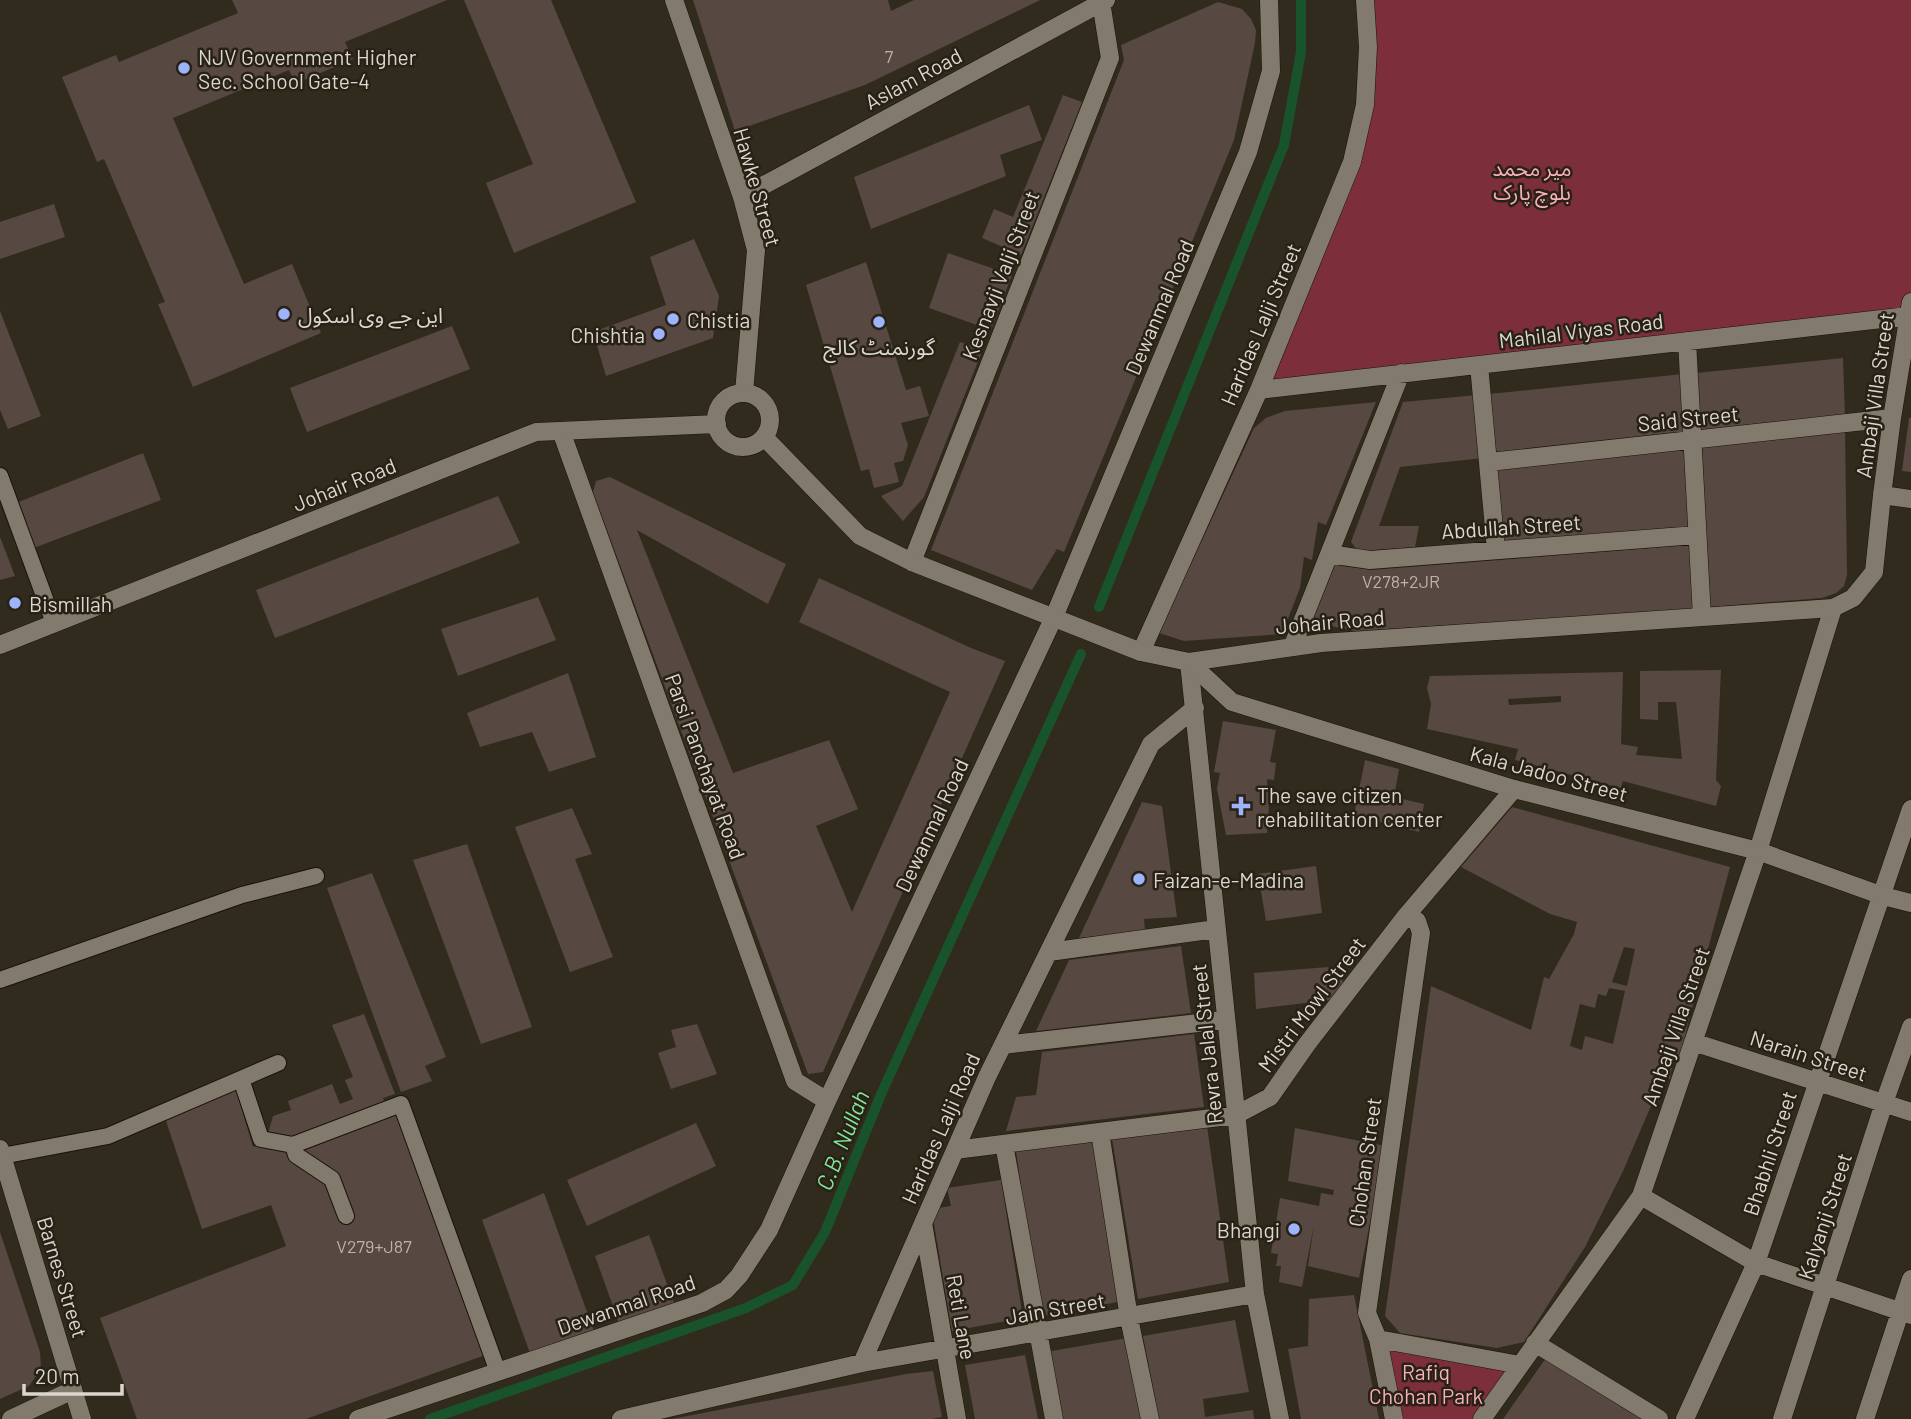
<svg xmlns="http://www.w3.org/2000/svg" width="1911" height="1419" font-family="Barlow,'Noto Sans Arabic',sans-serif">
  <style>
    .green { fill: #7c2e3b }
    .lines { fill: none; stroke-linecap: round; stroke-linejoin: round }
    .stream { stroke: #19532b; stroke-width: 10 }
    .building { fill: #574841; fill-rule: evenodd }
    .lane-casing { stroke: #191308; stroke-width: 18 }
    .street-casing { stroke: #191308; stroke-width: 19 }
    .secondary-casing { stroke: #191308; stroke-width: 19 }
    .lane { stroke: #827a6c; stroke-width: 16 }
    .street { stroke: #827a6c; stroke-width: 18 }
    .secondary { stroke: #827a6c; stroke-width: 18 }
    .poi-dot { fill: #9db4fd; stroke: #282115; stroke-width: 2.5 }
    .labels { text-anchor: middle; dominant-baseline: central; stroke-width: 5; stroke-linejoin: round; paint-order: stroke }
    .number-label { font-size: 18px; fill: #bab3ac }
    .poi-label { font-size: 21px; fill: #dbd7cf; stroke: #282115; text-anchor: start }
    .street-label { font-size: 21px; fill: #dbd7cf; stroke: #282115 }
    .park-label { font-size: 21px; fill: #f8afb6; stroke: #282115 }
    .water-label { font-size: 23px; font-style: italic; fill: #82e69b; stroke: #282115 }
  </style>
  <rect width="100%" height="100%" fill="#312b1e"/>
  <path class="green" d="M1365,0H1911V302L1908,316L1259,390L1352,162Z
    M1378,1339L1520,1365L1482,1419H1394Z"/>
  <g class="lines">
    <path class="stream" d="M1099,607L1284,145L1301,52V0
      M430,1419L746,1308L793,1285L825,1232L882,1092L1081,654"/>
  </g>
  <path class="building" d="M232,0H447L345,42L353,59L295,84L289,70L173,118L244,284L292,264L321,333L193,387L158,304L165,302L104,159L97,162L62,77L116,55L119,62L238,13Z
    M464,0H551L636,202L514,253L486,183L533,164Z
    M693,0H888L891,11L914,0H1040L865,85L735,131Z
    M1218,2L1242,9L1251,19L1256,30L1255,43L1234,140L1064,552L1057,549L1032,590L931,550L1124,60L1121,45Z
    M1063,95L1082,102L1021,255L982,238L994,209L1013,217Z
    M1029,105L1042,140L1000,155L1006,176L871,229L854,177Z
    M54,204L65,237L0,259V222Z
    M694,239L719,296L713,338L606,376L593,332L666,305L650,257Z
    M948,253L1012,275L991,330L929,308Z
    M866,262L906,390L920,386L929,416L901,423L908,445L903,461L894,463L899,482L874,488L869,469L861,471L806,285Z
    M0,311L41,416L8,429L0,410Z
    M452,326L470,369L307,432L290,388Z
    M960,342L983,349L924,497L903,521L881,496L902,486Z
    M1843,358L1845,416L1701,431L1696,373Z
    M1683,374L1685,433L1495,453L1489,394Z
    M1477,395L1483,458L1400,467L1379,526H1419L1415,547L1358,551L1351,542L1403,402Z
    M1376,402L1326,525L1318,522L1312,560L1304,557L1300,588L1282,634L1184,641L1159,633L1254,428L1266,418L1285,411Z
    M1909,418H1911V472L1902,471Z
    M1845,430L1847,575L1844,586L1836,593L1822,598L1709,607L1702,446Z
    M1686,447L1690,526L1503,542L1497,468Z
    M143,453L161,500L31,549L16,503Z
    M610,477L786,564L768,604L637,530L733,773L829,740L858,809L816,826L852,912L950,692L799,622L819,578L971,648L1005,661L823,1072L808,1074L593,492L596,481Z
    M498,496L520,543L275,638L256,590Z
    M0,537L15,576L0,580Z
    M1691,545L1694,609L1355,631L1312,622L1335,565L1371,570Z
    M538,597L556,640L458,676L441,629Z
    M1721,670L1716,780L1721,786L1716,806L1623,781L1621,788L1515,760L1518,749L1427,729L1431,704L1427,688L1430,676L1623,672L1621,744L1638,747L1636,755L1682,759L1676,702H1658V720L1640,719V671ZM1561,696V702L1509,705L1508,699Z
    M568,673L596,757L549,772L532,732L480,747L467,713Z
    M1223,721L1276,730L1270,762L1276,763L1274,780L1267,779L1269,807L1267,833L1226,835L1217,789L1220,773L1214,772Z
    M1365,760L1399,769L1394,797L1424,804L1419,832L1354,815Z
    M1142,802L1162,806L1177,917L1144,919L1145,931L1079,938Z
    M1512,807L1730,867L1688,1023L1680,1061L1673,1060L1670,1079L1663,1078L1623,1171L1585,1247L1524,1342L1497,1348L1400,1333L1385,1316L1431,986L1531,1030L1544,977L1549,979L1574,934L1577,922L1550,914L1461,867ZM1624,947L1635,949L1627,986L1612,982ZM1609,988L1625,991L1613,1044L1585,1036L1582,1050L1570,1046L1580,1004L1595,1008L1598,994L1606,996Z
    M572,808L592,854L575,859L613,957L570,972L515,827Z
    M467,844L532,1027L481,1044L413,860Z
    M1316,866L1322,913L1266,921L1258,874Z
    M372,873L446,1057L425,1066L432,1081L401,1092L327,888Z
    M1181,946L1191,1013L1036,1031L1069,960Z
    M1328,967L1345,983L1330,1000L1256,1009L1254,973Z
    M364,1014L395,1094L383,1098L387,1110L401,1104L491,1353L306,1419H137L100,1318L286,1246L271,1205L202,1229L164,1115L234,1083L253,1147L265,1143L289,1147L297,1167L309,1163L328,1173L292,1142L267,1137L273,1116L291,1110L288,1101L332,1084L340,1104L353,1099L345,1080L353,1077L332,1025Z
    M697,1024L717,1074L671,1089L658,1053L676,1047L671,1030Z
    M1194,1034L1204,1107L1006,1131L1016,1097L1036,1095L1042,1052Z
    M696,1123L716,1166L587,1226L567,1180Z
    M1207,1126L1229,1282L1138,1299L1112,1138Z
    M1295,1128L1385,1146L1359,1278L1308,1266L1314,1225L1302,1287L1279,1282L1281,1266H1276L1278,1254L1271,1253L1280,1198L1319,1206L1321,1193L1333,1195L1334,1190L1288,1181Z
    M1093,1140L1118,1302L1040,1316L1016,1151Z
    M1001,1180L1023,1318L952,1331L933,1218L938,1208L951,1206L947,1188Z
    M544,1193L595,1334L531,1356L482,1220Z
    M0,1232L40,1352L41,1369L29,1386L0,1399Z
    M649,1235L674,1303L619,1323L595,1256Z
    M1354,1295L1379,1419H1301L1288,1349L1308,1346L1309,1299Z
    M1235,1320L1249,1392L1203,1399L1205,1417L1253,1410L1254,1419H1159L1143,1336Z
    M1127,1338L1143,1419H1058L1046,1352Z
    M1025,1355L1038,1419H975L965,1365Z
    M1546,1358L1643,1419H1503Z
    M933,1371L942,1417L932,1419H672L906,1374Z"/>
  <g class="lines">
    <defs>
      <path id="lane" d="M0,476L54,623
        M0,980L242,895L316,876
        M241,1079L261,1139L293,1145L296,1155L332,1179L346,1216
        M293,1145L401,1104L498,1372
        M2,1156L108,1136L278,1063"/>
      <path id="street" d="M674,0L742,197L756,250L744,393
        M742,197L1106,0
        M1687,341L1702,617
        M1479,365L1496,550
        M1259,390L1908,316
        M561,431L795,1081L827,1101
        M1489,462L1892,418
        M1882,495L1892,418L1911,302
        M1329,554L1370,560L1696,535
        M912,562L1110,58L1101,2
        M1293,645L1401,373
        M1141,652L1259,390L1352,162L1365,105L1368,47L1365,0
        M1189,662L1255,1294L1280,1419
        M1049,952L1216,929
        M1693,1042L1911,1112
        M1003,1045L1225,1020
        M1100,1132L1129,1318L1150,1419
        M1004,1144L1054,1419
        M955,1150L1236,1115L1270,1097L1307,1044L1406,916L1514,789
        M1641,1196L1756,1263L1911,1315
        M923,1223L957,1419
        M1378,1339L1520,1365
        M1535,1343L1659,1419
        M862,1363L987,1077L1151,744L1195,708
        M11,1419L73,1390
        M358,1419L702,1303L726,1290L739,1276L769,1230L827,1101L1054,617L1248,152L1271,71L1269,0
        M621,1419L862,1363L1255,1294
        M1394,1419L1378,1339L1367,1313L1421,933L1417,921L1406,916
        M1482,1419L1641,1196L1758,851L1833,608
        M1685,1419L1756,1263L1911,809
        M1782,1419L1884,1103L1911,1027
        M1865,1419L1911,1279"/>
      <path id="secondary" d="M716 420a27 27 0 1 1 54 0a27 27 0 1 1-54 0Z
        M764,437L860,536L912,562L1141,652L1189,662L1321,643L1833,608L1853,598L1874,572L1882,495L1911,499
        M0,645L536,432L717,424
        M1189,662L1232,702L1514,789L1758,851L1883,896L1911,903
        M0,1149L82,1419"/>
    </defs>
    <use href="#lane" class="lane-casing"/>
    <use href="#street" class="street-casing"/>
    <use href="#secondary" class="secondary-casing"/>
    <use href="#lane" class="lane"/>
    <use href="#street" class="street"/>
    <use href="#secondary" class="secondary"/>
  </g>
  <g class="poi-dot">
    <circle cx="184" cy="68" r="7"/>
    <circle cx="284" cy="314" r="7"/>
    <circle cx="673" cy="319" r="7"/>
    <circle cx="879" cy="322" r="7"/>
    <circle cx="659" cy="334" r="7"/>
    <circle cx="15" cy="603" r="7"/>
    <path d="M1237.5 795.5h7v7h7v7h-7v7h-7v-7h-7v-7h7z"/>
    <circle cx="1139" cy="879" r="7"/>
    <circle cx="1294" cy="1229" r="7"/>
  </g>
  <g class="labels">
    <g class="number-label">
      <text x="889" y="56">7</text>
      <text x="1401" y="581">V278+2JR</text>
      <text x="374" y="1246">V279+J87</text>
    </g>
    <g class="poi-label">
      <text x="198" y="56">NJV Government Higher<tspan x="198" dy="24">Sec. School Gate-4</tspan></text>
      <text x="298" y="314">این جے وی اسکول</text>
      <text x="687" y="319">Chistia</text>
      <text x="645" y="334" text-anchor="end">Chishtia</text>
      <text x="879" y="346" text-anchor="middle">گورنمنٹ کالج</text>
      <text x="29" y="603">Bismillah</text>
      <text x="1257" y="794">The save citizen<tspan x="1257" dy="24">rehabilitation center</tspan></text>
      <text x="1153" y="879">Faizan-e-Madina</text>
      <text x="1280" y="1229" text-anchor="end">Bhangi</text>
    </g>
    <g class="street-label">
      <text transform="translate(913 78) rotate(-28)">Aslam Road</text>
      <text transform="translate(758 187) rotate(74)">Hawke Street</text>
      <text transform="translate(1000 275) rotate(-69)">Kesnavji Valji Street</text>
      <text transform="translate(1159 307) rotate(-67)">Dewanmal Road</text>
      <text transform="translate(1260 324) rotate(-67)">Haridas Lalji Street</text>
      <text transform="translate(1581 330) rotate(-7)">Mahilal Viyas Road</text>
      <text transform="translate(1874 395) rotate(-82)">Ambaji Villa Street</text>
      <text transform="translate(1688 418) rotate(-6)">Said Street</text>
      <text transform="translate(344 484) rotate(-22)">Johair Road</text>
      <text transform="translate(1511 526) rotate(-4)">Abdullah Street</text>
      <text transform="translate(1330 621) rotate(-5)">Johair Road</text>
      <text transform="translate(706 766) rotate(70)">Parsi Panchayat Road</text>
      <text transform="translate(1549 773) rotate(15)">Kala Jadoo Street</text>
      <text transform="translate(931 825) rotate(-65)">Dewanmal Road</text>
      <text transform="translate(1311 1004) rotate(-53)">Mistri Mowl Street</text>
      <text transform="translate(1675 1026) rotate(-71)">Ambaji Villa Street</text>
      <text transform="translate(1206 1044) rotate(-96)">Revra Jalal Street</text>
      <text transform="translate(1809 1055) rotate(18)">Narain Street</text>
      <text transform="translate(940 1128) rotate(-66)">Haridas Lalji Road</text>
      <text transform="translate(1769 1153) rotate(-72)">Bhabhli Street</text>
      <text transform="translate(1364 1162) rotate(-82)">Chohan Street</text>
      <text transform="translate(1824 1216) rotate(-72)">Kalyanji Street</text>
      <text transform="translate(63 1277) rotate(73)">Barnes Street</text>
      <text transform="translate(626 1304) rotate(-19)">Dewanmal Road</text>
      <text transform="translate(1055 1308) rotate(-10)">Jain Street</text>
      <text transform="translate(962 1317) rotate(80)">Reti Lane</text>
    </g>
    <g class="park-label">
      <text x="1532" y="167">میر محمد<tspan x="1532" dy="24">بلوچ پارک</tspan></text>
      <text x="1426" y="1371">Rafiq<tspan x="1426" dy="24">Chohan Park</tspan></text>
    </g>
    <g class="water-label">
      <text transform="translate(842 1140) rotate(-68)">C.B. Nullah</text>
    </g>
  </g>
  <path d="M24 1384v10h98v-10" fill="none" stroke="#dbd7cf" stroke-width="3.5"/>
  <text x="35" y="1384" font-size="21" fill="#dbd7cf" stroke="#282115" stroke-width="5" paint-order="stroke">20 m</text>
</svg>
